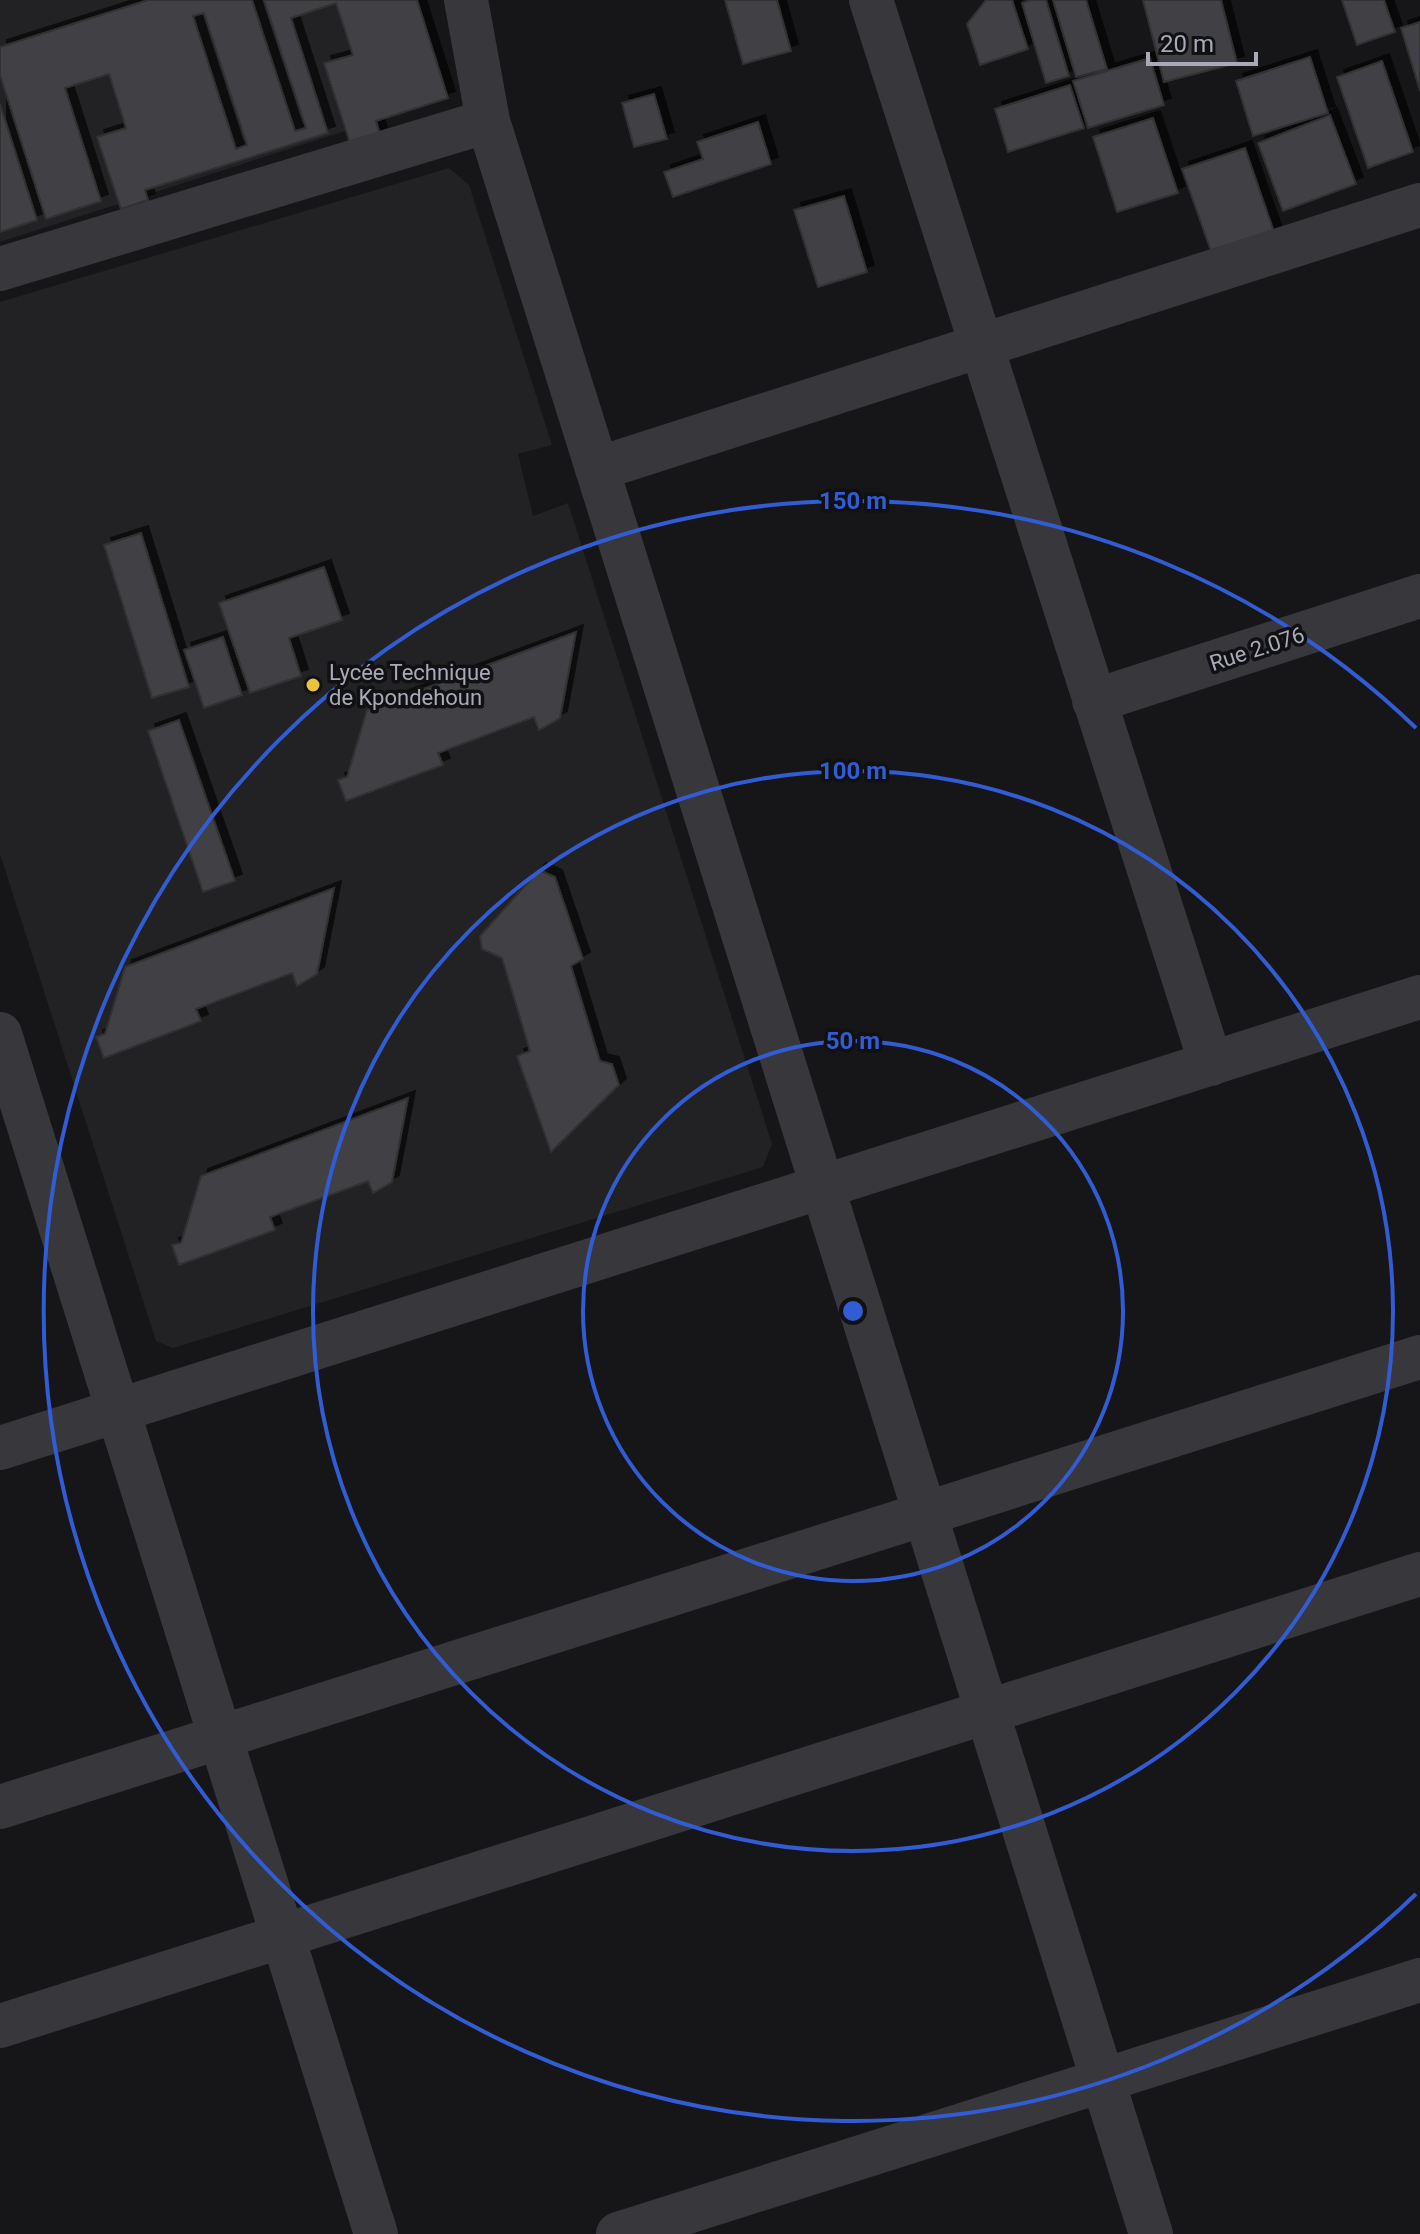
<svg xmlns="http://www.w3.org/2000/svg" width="1420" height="2234" font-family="Roboto,sans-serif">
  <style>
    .built { fill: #222124 }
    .building { fill: #404044; stroke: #303033; stroke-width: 2; fill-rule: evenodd; filter: url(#shadow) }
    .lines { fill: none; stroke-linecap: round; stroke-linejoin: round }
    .minor { stroke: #37373c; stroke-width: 44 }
    .ring { fill: none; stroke: #325cd3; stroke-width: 4 }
    .poi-dot { fill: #eac33b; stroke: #111012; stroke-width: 3 }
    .labels { text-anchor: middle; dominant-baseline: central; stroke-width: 7; stroke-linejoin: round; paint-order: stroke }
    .street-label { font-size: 22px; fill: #a8abb7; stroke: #111012 }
    .poi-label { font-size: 22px; fill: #a8abb7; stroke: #111012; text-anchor: start }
    .centre { fill: #325cd3; stroke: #111012; stroke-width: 4 }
    .ring-label { font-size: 24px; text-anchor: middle; font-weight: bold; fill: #325cd3; stroke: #111012; stroke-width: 7; stroke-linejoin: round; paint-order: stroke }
  </style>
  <defs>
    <filter id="shadow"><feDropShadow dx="7" dy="-7" stdDeviation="0" flood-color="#0009"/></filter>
  </defs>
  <rect width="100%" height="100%" fill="#161517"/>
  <path class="built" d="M0,0H417L448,98L0,242Z
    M449,168L469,185L552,445L518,454L533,516L568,503L772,1144L763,1167L173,1348L156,1341L0,854V302Z"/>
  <path class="building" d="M148,0H252L295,131L306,128L264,0H417L448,98L376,121L380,134L350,143L324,63L353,55L336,3L291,18L328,133L145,190L148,200L121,209L97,137L126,128L109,74L65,88L101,201L46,219L0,75V47ZM204,13L247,145L236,149L193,16Z
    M725,0H777L791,51L743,64Z
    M986,0H1012L1028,49L980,65L967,24Z
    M1031,0H1046L1069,76L1046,83L1022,3Z
    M1053,0H1086L1107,69L1076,77Z
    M1143,0H1221L1237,63L1164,82Z
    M1342,0H1384L1395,32L1357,45Z
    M1420,22V91L1401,28Z
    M1310,57L1328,113L1253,136L1236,81Z
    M1150,58L1164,105L1088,128L1073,81Z
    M1382,61L1413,152L1368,168L1337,77Z
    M1070,85L1084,128L1008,152L995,109Z
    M654,94L667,139L634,147L622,103Z
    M0,104L37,220L0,232Z
    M1330,115L1356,184L1283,211L1258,143Z
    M1153,118L1178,193L1117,212L1093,137Z
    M758,122L771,164L673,197L664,172L703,159L697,142Z
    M1245,148L1274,232L1212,254L1182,169Z
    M844,196L867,272L818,287L794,210Z
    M141,533L189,687L152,698L104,545Z
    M324,567L342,620L289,638L301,676L250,693L219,603Z
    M576,632L560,718L539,730L534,717L438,753L443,765L346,801L338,780L347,777L367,710Z
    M223,637L242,695L204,708L184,650Z
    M179,720L235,881L203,892L148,731Z
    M539,870L555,877L583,959L571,966L600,1061L612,1064L619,1085L551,1152L517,1056L530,1051L502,958L482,949L480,936Z
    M334,888L317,974L297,986L292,973L196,1009L201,1021L104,1058L96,1037L105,1034L125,967Z
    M408,1098L392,1182L373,1193L368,1181L270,1217L275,1230L179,1265L172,1245L181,1243L201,1176Z"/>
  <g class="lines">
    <path class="minor" d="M466,0L488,121L1151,2234
      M871,0L1211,1064
      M0,269L488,121
      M597,469L1420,205
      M1094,701L1420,596
      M0,1034L376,2234
      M0,1448L1420,997
      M0,1807L1420,1357
      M0,2026L1420,1574
      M618,2234L1420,1980"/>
  </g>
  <g class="ring">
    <circle cx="853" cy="1311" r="270"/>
    <circle cx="853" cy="1311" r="540"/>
    <path d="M1416 1894A810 810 0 1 1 1416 728"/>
  </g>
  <circle class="poi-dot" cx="313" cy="685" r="8"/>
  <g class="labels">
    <g class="street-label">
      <text transform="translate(1257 649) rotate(-18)">Rue 2.076</text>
    </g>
    <g class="poi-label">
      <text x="329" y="672">Lycée Technique<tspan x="329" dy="25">de Kpondehoun</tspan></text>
    </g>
  </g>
  <circle cx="853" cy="1311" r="12" class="centre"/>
  <g class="ring-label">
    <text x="853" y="509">150 m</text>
    <text x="853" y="779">100 m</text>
    <text x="853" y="1049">50 m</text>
  </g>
  <path d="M1148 52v12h108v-12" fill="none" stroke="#a8abb7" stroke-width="4"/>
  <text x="1160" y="52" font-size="24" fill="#a8abb7" stroke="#111012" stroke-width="6" paint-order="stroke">20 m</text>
</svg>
